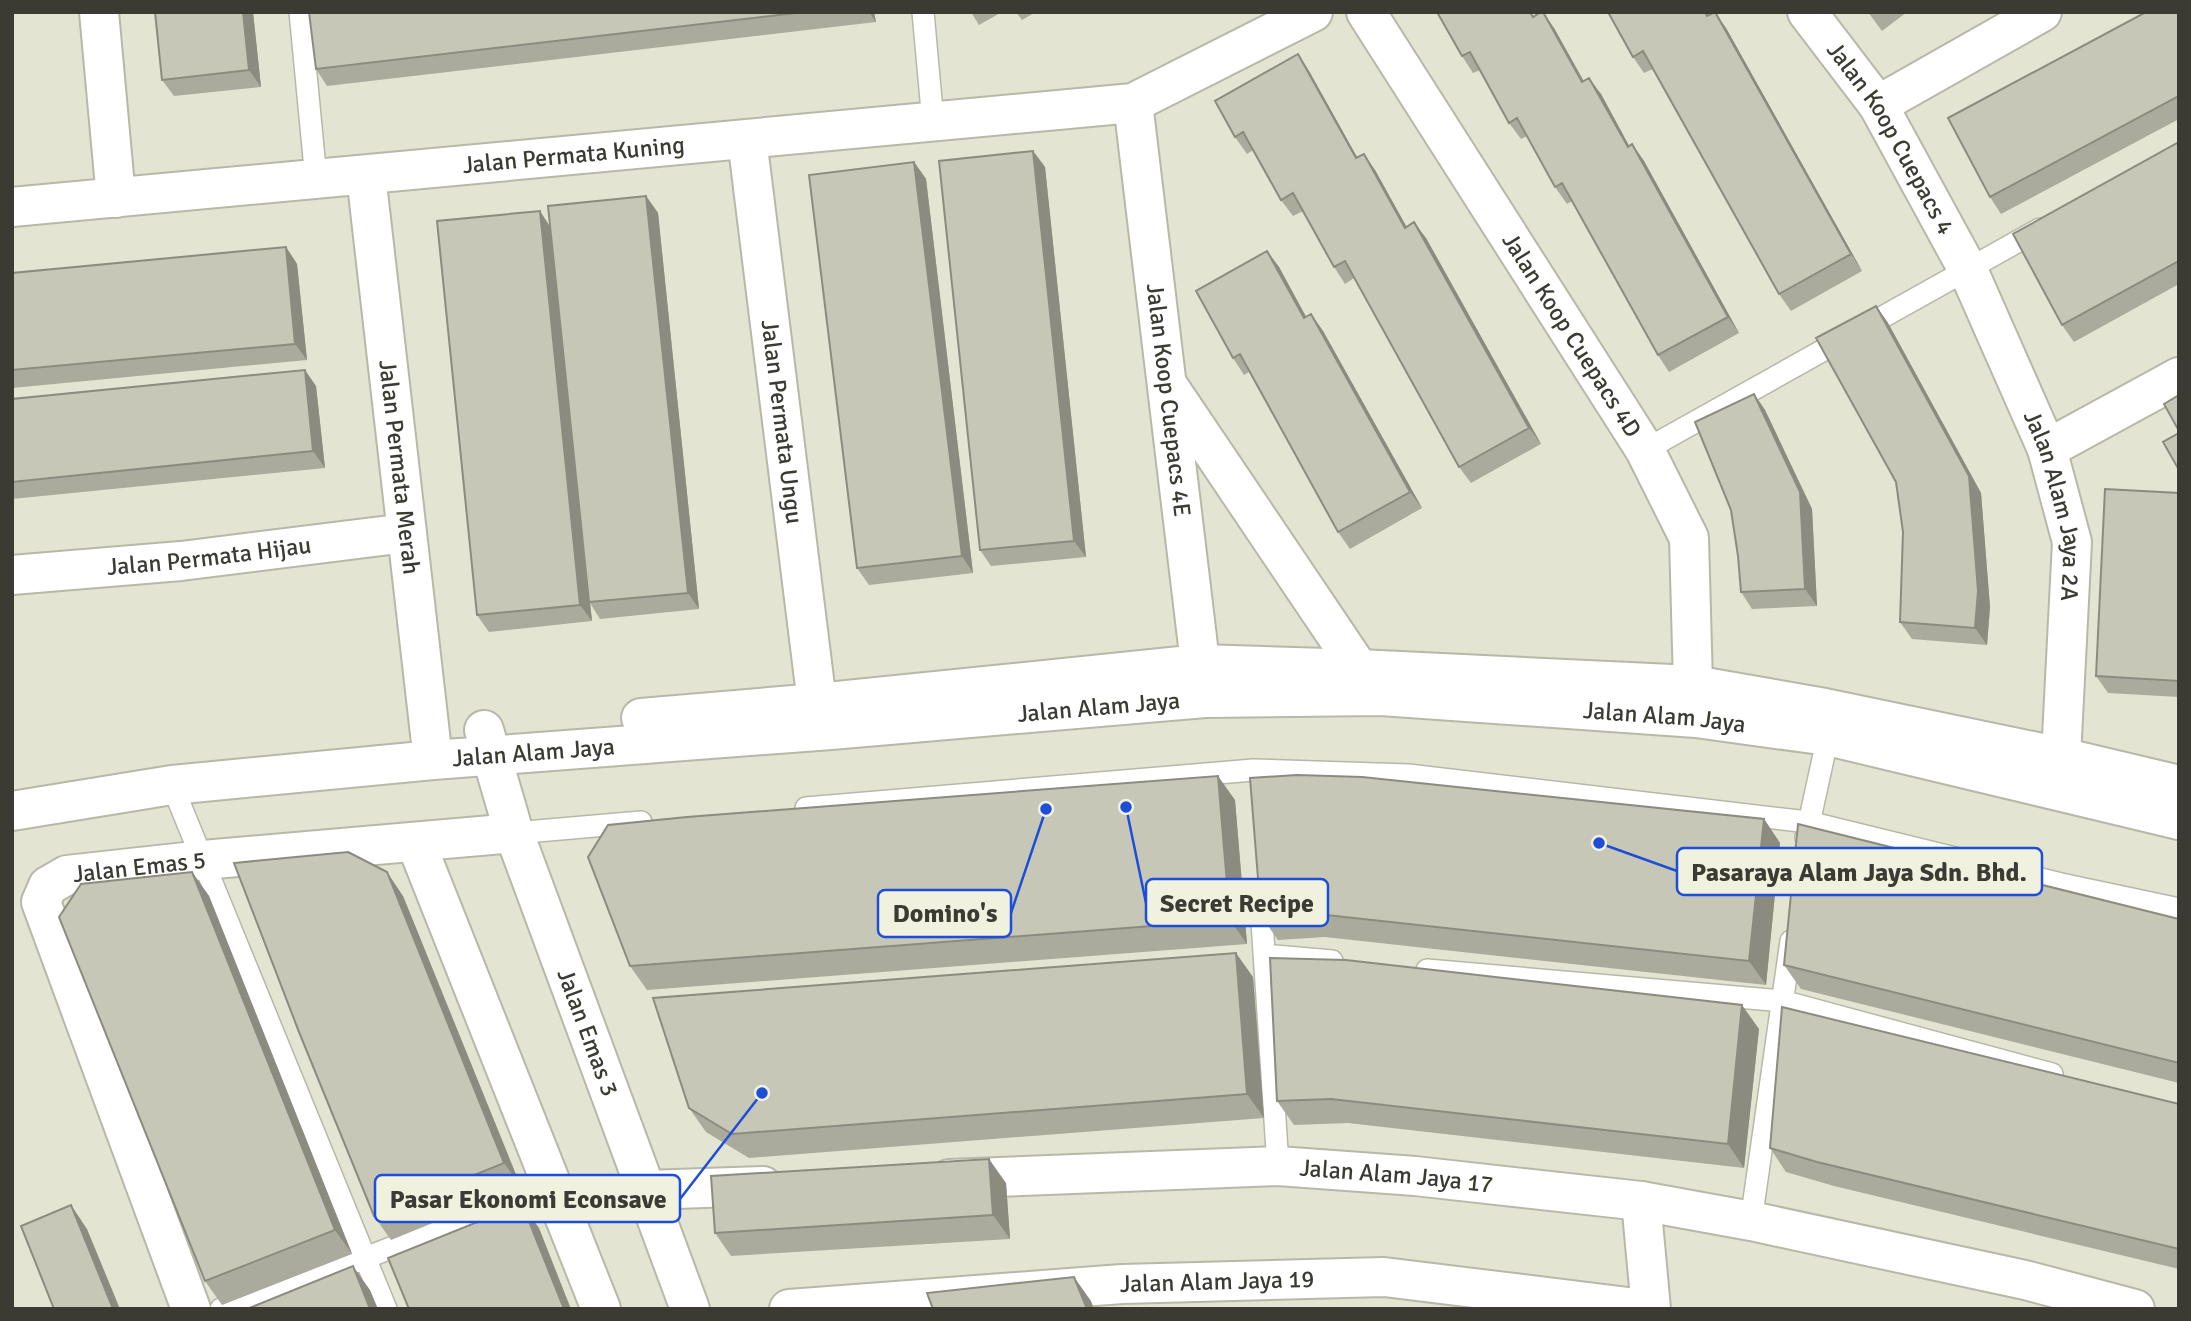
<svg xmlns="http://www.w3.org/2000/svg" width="2191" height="1321" font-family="Signika,sans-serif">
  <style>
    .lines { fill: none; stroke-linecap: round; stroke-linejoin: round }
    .service-casing { stroke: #b8b8a8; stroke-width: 24 }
    .minor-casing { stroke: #b8b8a8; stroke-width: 42 }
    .tertiary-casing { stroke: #b8b8a8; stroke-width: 42 }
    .service { stroke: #fff; stroke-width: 21 }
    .minor { stroke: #fff; stroke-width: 38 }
    .tertiary { stroke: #fff; stroke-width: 38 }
    .wall { fill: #abab9d }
    .shaded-wall { fill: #8b8b80 }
    .building { fill: #c7c7b7; stroke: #8b8b80; stroke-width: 2 }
    .labels { text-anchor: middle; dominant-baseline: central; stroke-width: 5; stroke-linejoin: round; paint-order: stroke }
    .street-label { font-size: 24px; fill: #3b3b34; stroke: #f1f1e0 }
    .leader { fill: none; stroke: #1d4ed8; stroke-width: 2.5 }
    .callout-dot { fill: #1d4ed8; stroke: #f1f1e0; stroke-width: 2.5 }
    .callout { fill: #f1f1e0; stroke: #1d4ed8; stroke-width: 2.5 }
    .callout-label { font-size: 26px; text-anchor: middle; font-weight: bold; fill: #3b3b34 }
  </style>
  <rect width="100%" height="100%" fill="#e4e4d3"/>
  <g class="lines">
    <defs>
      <path id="service" d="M300,12L316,179
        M923,12L933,122
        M1645,450L2040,229
        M172,785L386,1309
        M806,808L1253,770L1408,775L1808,822L2061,884L2179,909
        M514,833L641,822
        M1806,837L1828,736
        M1260,891L1278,1166
        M1264,955L1332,961
        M1427,970L1782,1001L2052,1074
        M1751,1221L1791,941
        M221,1309L365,1258L551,1186"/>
      <g id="minor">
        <path d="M99,12L116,198"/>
        <path id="s1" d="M1366,12L1645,450L1689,538L1693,685"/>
        <path id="s2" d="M1807,12L1878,105L1968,270L2047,449L2072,542L2061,757"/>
        <path id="s3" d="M1133,103L1204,696"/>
        <path d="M1878,105L2042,12"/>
        <path id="s4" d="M747,139L817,703"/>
        <path id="s5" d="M366,175L433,760"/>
        <path id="s6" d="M12,207L1133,103L1313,12"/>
        <path d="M1169,387L1359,669"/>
        <path d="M2047,449L2179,377"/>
        <path id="s7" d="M12,575L181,561L406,533"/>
        <path id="s8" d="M484,730L514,833L690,1309"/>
        <path d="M416,843L601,1309"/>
        <path id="s9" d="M949,1179L1278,1166L1415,1176L1641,1201L1751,1221L2025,1280L2135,1309"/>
        <path d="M646,1190L763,1186"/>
        <path d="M1641,1201L1651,1309"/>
        <path id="s10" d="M191,1309L41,902L48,886L67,875L203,860L514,833"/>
        <path id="s11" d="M789,1309L1122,1284L1384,1277L1644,1309"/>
      </g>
      <g id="tertiary">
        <path d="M641,718L817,703L1200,664L1359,669L1693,685L1825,708L2061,757L2179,785"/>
        <path id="s12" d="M12,811L172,785L433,760L831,730L1205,698L1381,696L1696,718L1828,736L2179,820"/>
      </g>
    </defs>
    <use href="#service" class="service-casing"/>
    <use href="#minor" class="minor-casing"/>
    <use href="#tertiary" class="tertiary-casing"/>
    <use href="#service" class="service"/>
    <use href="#minor" class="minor"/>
    <use href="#tertiary" class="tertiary"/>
  </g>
  <path class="wall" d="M155,12H253L261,87L174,96L162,80Z
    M309,12H874L876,22L327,86L316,69Z
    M971,12H1002L979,25Z
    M1016,12H1036L1022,20Z
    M1868,12H1907L1882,31Z
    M2179,12V119L2001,214L1990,197Z
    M1708,15L1726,28L1862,271L1791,311L1779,294L1653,69L1644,73L1633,57Z
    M1535,16L1554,28L1584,81L1601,94L1629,146L1632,144L1644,161L1739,333L1669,372L1658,355L1572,201L1567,204L1555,187L1527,136L1521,139L1509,123L1480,70L1473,73L1462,56Z
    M1309,71L1357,157L1375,170L1406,226L1426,238L1541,444L1471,483L1459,467L1354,278L1345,284L1334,267L1303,211L1293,216L1281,200L1253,150L1247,154L1235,137Z
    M2179,142V284L2074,342L2062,325Z
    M1033,151L1045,167L1086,557L991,566L980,550Z
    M914,162L926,179L973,573L869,585L857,568Z
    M646,196L658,213L699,609L600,619L590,603L592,621L489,632L477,615L550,225Z
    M286,247L297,264L307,360L12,388V273Z
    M1267,251L1279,267L1306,317L1311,314L1323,331L1422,508L1350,549L1338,532L1249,372L1244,375L1233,358Z
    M1876,306L1888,323L1981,493L1990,607L1987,645L1912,639L1900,622L1903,532Z
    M316,386L325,468L12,499V399Z
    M1754,394L1765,410L1812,509L1817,606L1752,609L1741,592Z
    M2179,493V697L2108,693L2096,676Z
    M1235,800L1247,944L647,990L630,966Z
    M1764,819L1780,843L1766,985L1325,937L1278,940L1261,916Z
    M192,872L209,896L352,1254L222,1305L205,1281Z
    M403,896L521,1187L391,1240L374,1216Z
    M2179,919V1083L1801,989L1784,965Z
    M1253,977L1264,1118L749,1158L706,1132L689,1108Z
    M1759,1029L1744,1168L1348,1123L1294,1125L1277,1101Z
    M2179,1104V1269L1834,1186L1786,1172L1770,1148Z
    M1006,1183L1010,1239L731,1256L715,1233Z"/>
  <path class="shaded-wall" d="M243,12H253L261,87L249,70Z
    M869,12H874L876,22Z
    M1543,12L1554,28L1593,99L1582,82Z
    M1715,12L1726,28L1862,271L1851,254Z
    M1298,54L1309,71L1367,175L1356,158Z
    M1589,78L1601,94L1639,164L1628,147Z
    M1632,144L1644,161L1739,333L1728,317Z
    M1033,151L1045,167L1086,557L1074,541Z
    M1364,154L1375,170L1416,244L1405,228Z
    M914,162L926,179L973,573L962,556Z
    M646,196L658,213L699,609L688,593Z
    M540,211L551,228L592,621L580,605Z
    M1414,222L1426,238L1541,444L1529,428Z
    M286,247L297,264L307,360L295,344Z
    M1267,251L1279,267L1316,335L1304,318Z
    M1876,306L1888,323L1981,493L1990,607L1987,645L1975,628Z
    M1311,314L1323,331L1422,508L1410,492Z
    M305,370L316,386L325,468L313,451Z
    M1754,394L1765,410L1812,509L1817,606L1805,589Z
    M1218,776L1235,800L1247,944L1230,920Z
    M1764,819L1780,843L1766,985L1749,961Z
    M192,872L209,896L352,1254L335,1230Z
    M387,872L403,896L521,1187L504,1163Z
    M1236,953L1253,977L1264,1118L1247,1094Z
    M1742,1005L1759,1029L1744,1168L1728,1144Z
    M989,1159L1006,1183L1010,1239L993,1215Z
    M522,1204L539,1228L571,1309H564Z
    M71,1205L87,1229L120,1309H113Z
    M353,1266L370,1290L378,1309H370Z
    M1074,1277L1091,1301L1094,1309H1087Z"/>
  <path class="building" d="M155,12H243L249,70L162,80Z
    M309,12H804L316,69Z
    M1437,12H1530L1533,17L1541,12H1543L1582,82L1589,78L1628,147L1632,144L1728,317L1658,355L1562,183L1555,187L1517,118L1509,123L1470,52L1462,56Z
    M1608,12H1705L1707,16L1715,12L1851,254L1779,294L1643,51L1633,57Z
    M2146,12H2179V96L1990,197L1948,118Z
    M1298,54L1356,158L1364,154L1405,228L1414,222L1529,428L1459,467L1345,261L1334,267L1293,193L1281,200L1243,132L1235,137L1215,101Z
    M2179,142V261L2062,325L2013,234Z
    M1033,151L1074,541L980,550L939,161Z
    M914,162L962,556L857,568L809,175Z
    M646,196L688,593L589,602L548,206Z
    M540,211L580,605L477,615L437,221Z
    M286,247L295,344L12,370V273Z
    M1267,251L1304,318L1311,314L1410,492L1338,532L1240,354L1233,358L1196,291Z
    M1876,306L1969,476L1978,591L1975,628L1900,622L1903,532L1896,482L1816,338Z
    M305,370L313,451L12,482V399Z
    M1754,394L1800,492L1805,589L1741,592L1738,556L1731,510L1695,422Z
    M2179,395V431L2164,404Z
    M2179,433V470L2163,442Z
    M2105,489L2179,493V681L2096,676Z
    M1297,775L1362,777L1764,819L1749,961L1308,913L1261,916L1250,778Z
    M1218,776L1230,920L630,966L588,857L608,825L687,817Z
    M1798,824L2179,919V1063L1784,965Z
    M348,852L387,872L504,1163L374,1216L299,1032L234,863Z
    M192,872L335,1230L205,1281L59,917L81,884Z
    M1236,953L1247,1094L732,1134L689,1108L653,998Z
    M1270,958L1346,960L1742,1005L1728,1144L1331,1099L1277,1101Z
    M1782,1007L2179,1104V1249L1817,1162L1770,1148Z
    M989,1159L993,1215L715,1233L711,1176Z
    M522,1204L564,1309H409L388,1258Z
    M71,1205L113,1309H54L21,1226Z
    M353,1266L370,1309H247Z
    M1074,1277L1087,1309H933L927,1293Z"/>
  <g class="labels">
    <g class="street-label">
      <text stroke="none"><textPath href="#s2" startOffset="152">Jalan Koop Cuepacs 4</textPath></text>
      <text stroke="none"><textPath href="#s6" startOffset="564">Jalan Permata Kuning</textPath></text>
      <text stroke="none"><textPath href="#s1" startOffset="383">Jalan Koop Cuepacs 4D</textPath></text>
      <text stroke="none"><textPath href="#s3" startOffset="299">Jalan Koop Cuepacs 4E</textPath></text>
      <text stroke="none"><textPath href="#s4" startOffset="285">Jalan Permata Ungu</textPath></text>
      <text stroke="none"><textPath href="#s5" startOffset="294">Jalan Permata Merah</textPath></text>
      <text stroke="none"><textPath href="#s2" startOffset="558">Jalan Alam Jaya 2A</textPath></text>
      <text stroke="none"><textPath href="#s7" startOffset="198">Jalan Permata Hijau</textPath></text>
      <text stroke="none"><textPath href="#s12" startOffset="1092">Jalan Alam Jaya</textPath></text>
      <text stroke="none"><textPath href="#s12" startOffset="1659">Jalan Alam Jaya</textPath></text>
      <text stroke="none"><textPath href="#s12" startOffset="525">Jalan Alam Jaya</textPath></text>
      <text stroke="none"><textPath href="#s10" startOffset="546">Jalan Emas 5</textPath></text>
      <text stroke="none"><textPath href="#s8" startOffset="320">Jalan Emas 3</textPath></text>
      <text stroke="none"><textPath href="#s9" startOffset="448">Jalan Alam Jaya 17</textPath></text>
      <text stroke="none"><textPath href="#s11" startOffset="429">Jalan Alam Jaya 19</textPath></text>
    </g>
  </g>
  <path class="leader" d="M1599 843L1677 871M1126 807L1146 903M1046 809L1011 913M762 1093L680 1199"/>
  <g class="callout-dot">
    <circle cx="1599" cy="843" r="7"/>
    <circle cx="1126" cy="807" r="7"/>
    <circle cx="1046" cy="809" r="7"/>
    <circle cx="762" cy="1093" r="7"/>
  </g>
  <g class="callout">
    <rect x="1677" y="848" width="365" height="47" rx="7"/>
    <rect x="1146" y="879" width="182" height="47" rx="7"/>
    <rect x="878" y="890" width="133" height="47" rx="7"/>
    <rect x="375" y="1175" width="305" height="47" rx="7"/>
  </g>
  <g class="callout-label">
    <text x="1859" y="881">Pasaraya Alam Jaya Sdn. Bhd.</text>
    <text x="1237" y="912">Secret Recipe</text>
    <text x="945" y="922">Domino's</text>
    <text x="528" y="1208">Pasar Ekonomi Econsave</text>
  </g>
  <rect width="2191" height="1321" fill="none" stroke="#3b3b34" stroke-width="28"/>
</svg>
